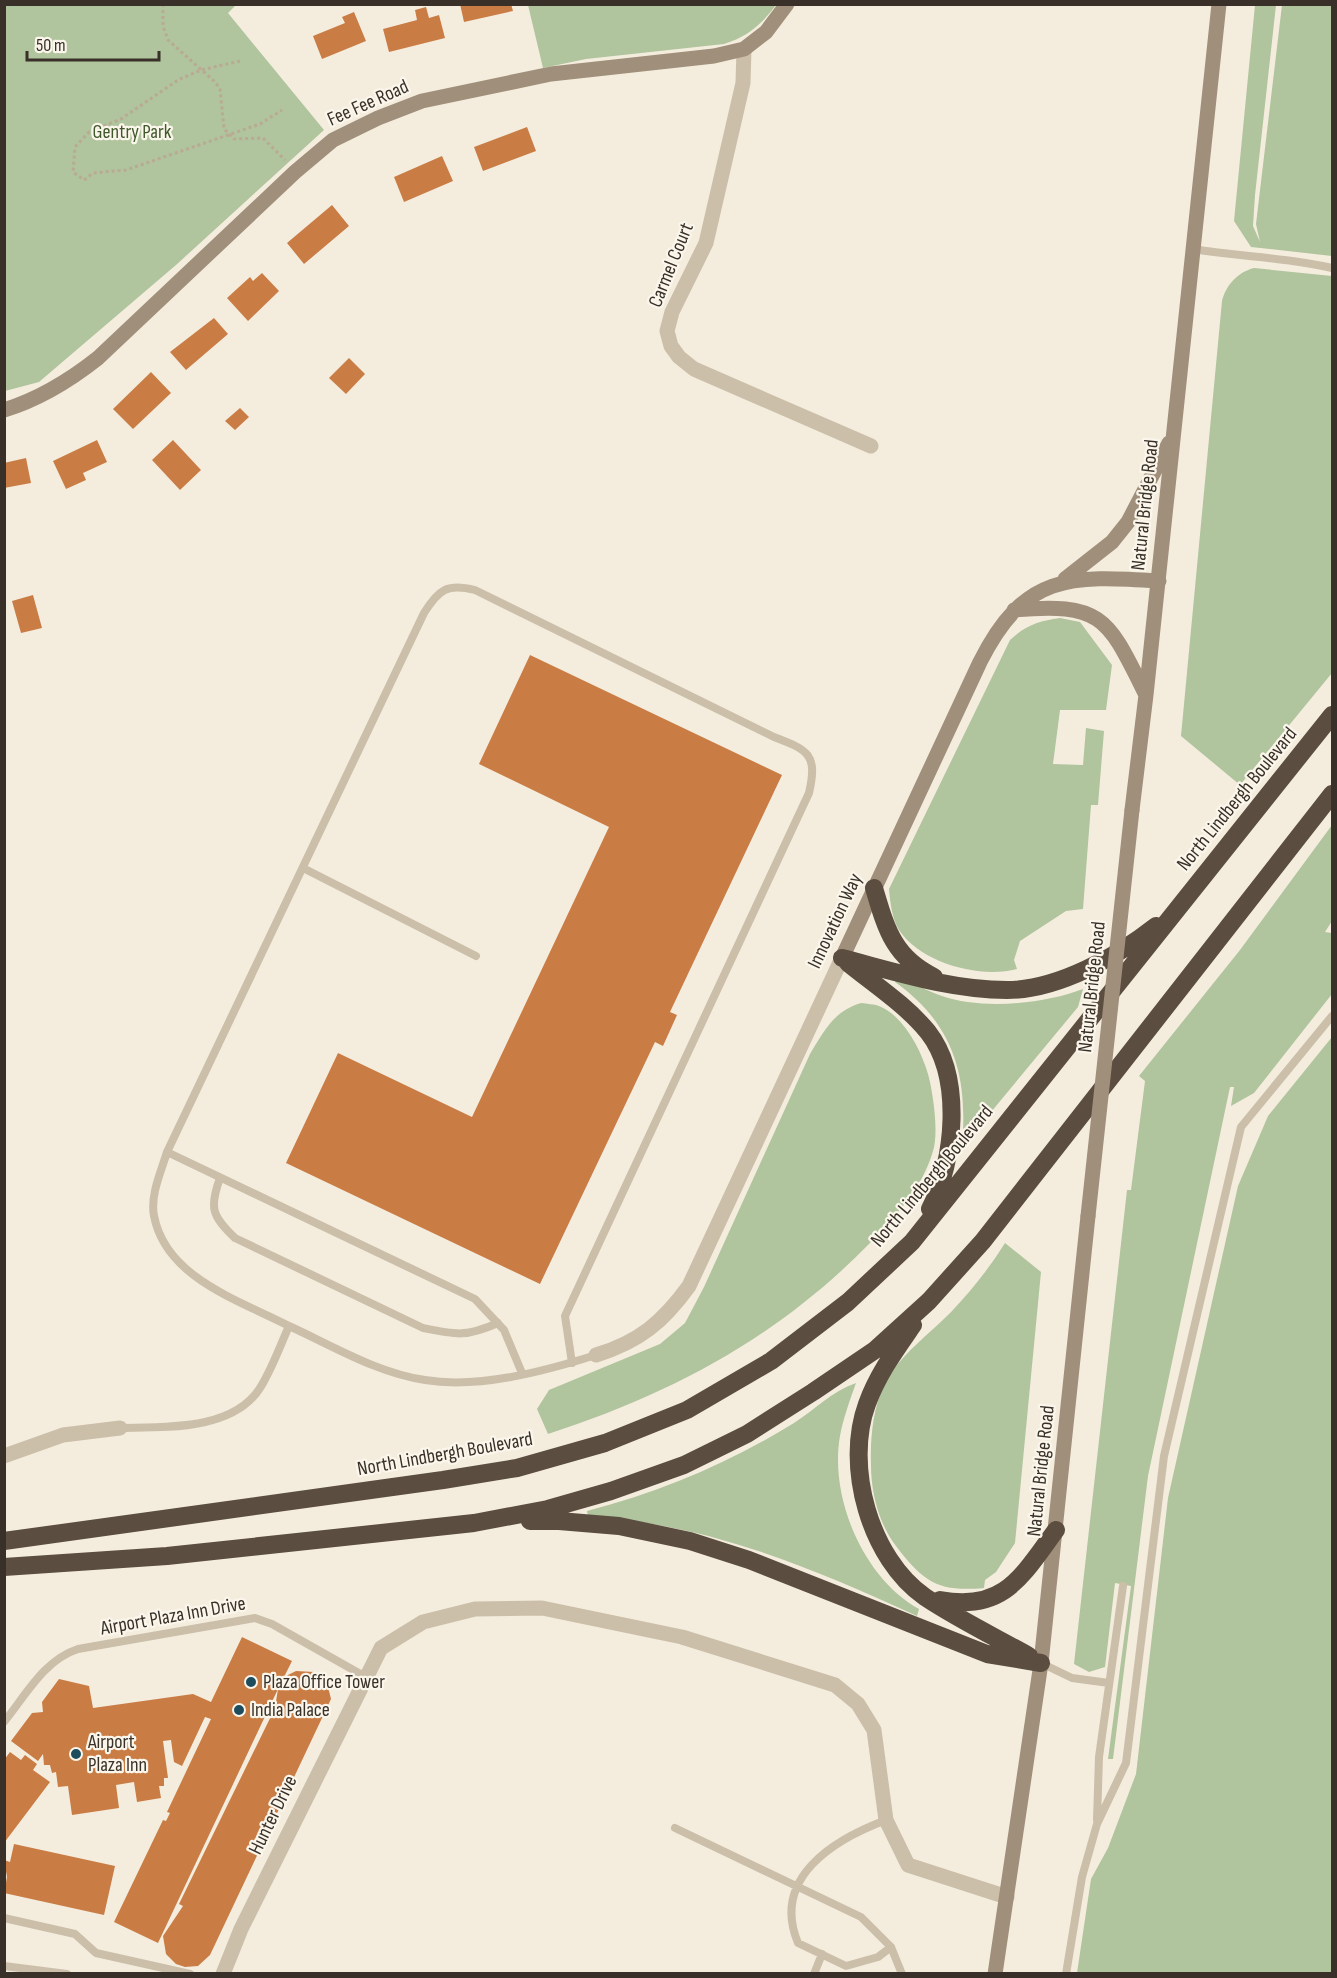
<svg xmlns="http://www.w3.org/2000/svg" width="1337" height="1978" font-family="'Sofia Sans Condensed',sans-serif">
  <style>
    .green { fill: #b0c49d }
    .building { fill: #ca7c45 }
    .lines { fill: none; stroke-linecap: round; stroke-linejoin: round }
    .path { stroke: #b8aa93; stroke-width: 3; stroke-dasharray: 3 3; stroke-linecap: butt }
    .lane { stroke: #ccbfa9; stroke-width: 8 }
    .street { stroke: #ccbfa9; stroke-width: 15 }
    .secondary { stroke: #a08f7a; stroke-width: 15 }
    .highway { stroke: #5b4d40; stroke-width: 18 }
    .secondary-bridge { stroke: #a08f7a; stroke-width: 15 }
    .poi-dot { fill: #1d4d5d; stroke: #fbf6eb; stroke-width: 2 }
    .labels { text-anchor: middle; dominant-baseline: central; stroke-width: 4.5; stroke-linejoin: round; paint-order: stroke }
    .street-label { font-size: 20px; fill: #393129; stroke: #fbf6eb }
    .park-label { font-size: 20px; fill: #40592c; stroke: #fbf6eb }
    .poi-label { font-size: 20px; fill: #393129; stroke: #fbf6eb; text-anchor: start }
  </style>
  <rect width="100%" height="100%" fill="#f4edde"/>
  <path class="green" d="M5,4L236,5L228,13L324,130L176,265L39,382L5,391Z
    M528,5H776C761,25 748,36 724,44L586,59L543,68Z
    M1255,5H1276L1255,195L1253,226L1260,242L1256,224L1282,5H1332V256L1251,247L1234,221Z
    M1254,268L1332,276V673L1240,785L1181,736L1222,301C1226,285 1238,272 1254,268Z
    M1060,618L1080,622L1112,665L1106,710H1060L1053,764L1083,765L1086,728L1104,731L1098,805H1091L1083,909L1066,911L1020,941L1014,960L1017,969C980,979 921,963 899,930C892,919 890,901 889,889L1010,640C1026,625 1039,621 1060,618Z
    M1332,825V921L1325,932L1332,933V994L1254,1093L1231,1106L1234,1087H1230L1148,1476L1113,1759H1108L1131,1586L1115,1583L1105,1667L1089,1672L1074,1664L1127,1190H1131L1145,1081L1139,1076L1240,950Z
    M899,978C914,983 927,991 942,996C982,1010 1044,1004 1083,989L1078,1007L962,1147C968,1077 955,1025 895,982Z
    M861,1003C867,1004 874,1004 879,1006C904,1016 921,1050 928,1074C933,1092 939,1133 933,1151C922,1189 896,1216 869,1244C778,1337 672,1394 548,1434L537,1409L549,1390L660,1344L685,1323L704,1287L810,1054C824,1031 834,1011 861,1003Z
    M1332,1037V1973H1077L1091,1879L1108,1848L1136,1774L1168,1498L1238,1186L1268,1116Z
    M1005,1243L1041,1272L1015,1543L996,1572L985,1580L984,1588C939,1592 924,1583 896,1546C879,1524 871,1493 871,1465C870,1439 873,1408 884,1385C899,1355 930,1334 952,1311C972,1290 990,1267 1005,1243Z
    M856,1383C850,1400 843,1419 840,1436C829,1498 864,1579 919,1609L917,1616C808,1566 710,1525 588,1516L587,1511C661,1492 729,1463 794,1423C816,1409 832,1391 856,1383Z"/>
  <path class="building" d="M460,4H511L513,11L464,22Z
    M426,7L429,18L439,15L445,38L389,52L383,29L417,20L415,10Z
    M354,12L366,41L322,59L313,36L345,23L342,17Z
    M527,127L536,151L483,171L474,147Z
    M442,156L453,181L404,202L394,177Z
    M332,205L349,226L304,264L287,243Z
    M262,273L279,291L248,321L227,298L250,277L253,281Z
    M214,318L228,334L186,370L170,352Z
    M349,358L365,374L346,394L329,378Z
    M151,372L171,393L133,429L113,409Z
    M240,408L249,417L235,430L225,421Z
    M97,440L107,462L83,473L86,480L66,489L53,461Z
    M173,440L201,470L180,490L152,460Z
    M26,458L31,483L4,488V463Z
    M33,595L42,628L21,633L12,601Z
    M530,655L782,775L670,1012L677,1015L663,1046L655,1042L540,1284L286,1163L338,1053L472,1117L609,827L479,764Z
    M242,1637L292,1661L281,1683L288,1675L296,1671L314,1672L327,1683L331,1699L210,1955L198,1966L185,1967L176,1964L166,1954L163,1936L183,1906L179,1904L275,1708L278,1689L158,1943L114,1922L163,1820L166,1821L170,1813L167,1812L211,1719L205,1717L182,1766L174,1762L171,1740L163,1741L168,1778H164V1786H159L161,1798L137,1802L134,1782L116,1785L119,1808L72,1815L68,1786L58,1787L56,1772L52,1773L50,1765H44L43,1754L38,1761L11,1741L32,1713L43,1712L42,1702L59,1679L89,1686L93,1708L193,1694L211,1702Z
    M10,1752L21,1760L25,1755L37,1764L33,1770L50,1782L4,1843V1760Z
    M14,1844L115,1866L104,1915L4,1893L7,1877L4,1860L10,1862Z"/>
  <g class="lines">
    <path class="path" d="M163,4V26L168,40L215,82L220,89L224,129L234,139L263,138L285,160
      M240,61L201,70L178,80L121,119L89,132L75,147L73,172L84,180L93,173L126,170L260,124L282,110"/>
    <path class="lane" d="M1193,249C1240,257 1286,257 1332,268
      M303,868L476,956
      M167,1152L475,1299L504,1330L522,1373
      M220,1178C209,1208 212,1216 235,1238L423,1328C457,1335 466,1337 498,1323
      M289,1326C239,1300 166,1278 154,1216C150,1195 161,1172 167,1152L424,613C439,589 448,583 475,590L774,737C808,750 818,754 809,793L565,1316L572,1363
      M120,1428C164,1427 233,1431 260,1388C272,1369 280,1346 289,1326C333,1346 377,1373 425,1380C479,1389 545,1371 596,1355
      M1041,1663L1072,1678L1109,1683
      M4,1722C26,1695 44,1660 78,1649L255,1618L272,1624L364,1676
      M886,1820C833,1840 771,1878 798,1943L846,1966L878,1957L891,1947
      M1097,1820L1099,1757L1123,1586
      M675,1828L861,1917L891,1947L902,1974
      M4,1918L75,1934L96,1953L190,1974
      M4,1966L67,1974
      M814,1974L822,1954
      M1066,1974L1082,1877L1097,1824L1126,1763L1164,1456L1241,1127L1332,1016"/>
    <path class="street" d="M744,49L743,83L706,243L672,312L667,331L671,346L679,357L694,369L871,446
      M596,1355C639,1342 663,1322 689,1286L842,958
      M4,1456L63,1435L120,1428
      M223,1974L241,1929L381,1648L423,1622L475,1609L542,1608L682,1637L835,1685L858,1704L874,1730L886,1820L908,1865L1007,1897"/>
    <path class="secondary" d="M4,410C40,399 69,381 98,358L295,172L333,140L378,118L422,101L551,74L714,56L744,49L766,32L787,4
      M1065,579L1112,542L1128,522L1169,443
      M1014,610C1104,602 1108,619 1146,695
      M1132,810L1146,695L1219,4
      M842,958L980,662C1024,574 1069,575 1159,581
      M995,1974L1041,1663L1088,1216"/>
    <path class="highway" d="M874,888C886,928 893,957 934,977
      M842,958C896,972 951,990 1007,990C1058,990 1118,956 1156,926
      M848,963C875,985 906,1005 928,1032C963,1077 955,1161 930,1209
      M913,1325C895,1351 878,1374 867,1404C844,1466 870,1559 925,1597C958,1619 995,1637 1029,1656
      M530,1521H559L619,1526L690,1541L749,1560L987,1654L1041,1663
      M4,1541L443,1480L517,1468L605,1443L687,1410L771,1361L848,1302L912,1242L1332,715
      M4,1567L167,1556L474,1523L548,1509L611,1491L684,1465L747,1434L813,1392L875,1350L929,1301L983,1241L1332,794
      M940,1600C1004,1612 1022,1576 1056,1530"/>
    <path class="secondary-bridge" d="M1088,1216L1132,810"/>
  </g>
  <g class="poi-dot">
    <circle cx="251" cy="1682" r="6"/>
    <circle cx="239" cy="1710" r="6"/>
    <circle cx="76" cy="1754" r="6"/>
  </g>
  <g class="labels">
    <g class="street-label">
      <text transform="translate(368 103) rotate(-24)">Fee Fee Road</text>
      <text transform="translate(671 265) rotate(-68)">Carmel Court</text>
      <text transform="translate(1145 505) rotate(-84)">Natural Bridge Road</text>
      <text transform="translate(1237 799) rotate(-51)">North Lindbergh Boulevard</text>
      <text transform="translate(835 921) rotate(-65)">Innovation Way</text>
      <text transform="translate(1092 987) rotate(-84)">Natural Bridge Road</text>
      <text transform="translate(932 1176) rotate(-50)">North Lindbergh Boulevard</text>
      <text transform="translate(445 1454) rotate(-10)">North Lindbergh Boulevard</text>
      <text transform="translate(1041 1471) rotate(-84)">Natural Bridge Road</text>
      <text transform="translate(173 1616) rotate(-10)">Airport Plaza Inn Drive</text>
      <text transform="translate(273 1815) rotate(-64)">Hunter Drive</text>
    </g>
    <g class="park-label">
      <text x="132" y="132">Gentry Park</text>
    </g>
    <g class="poi-label">
      <text x="263" y="1682">Plaza Office Tower</text>
      <text x="251" y="1710">India Palace</text>
      <text x="88" y="1742">Airport<tspan x="88" dy="23">Plaza Inn</tspan></text>
    </g>
  </g>
  <rect width="1337" height="1978" fill="none" stroke="#393129" stroke-width="12"/>
  <path d="M27 51v9h132v-9" fill="none" stroke="#393129" stroke-width="3"/>
  <text x="36" y="51" font-size="18" fill="#393129" stroke="#fbf6eb" stroke-width="4.5" paint-order="stroke">50 m</text>
</svg>
